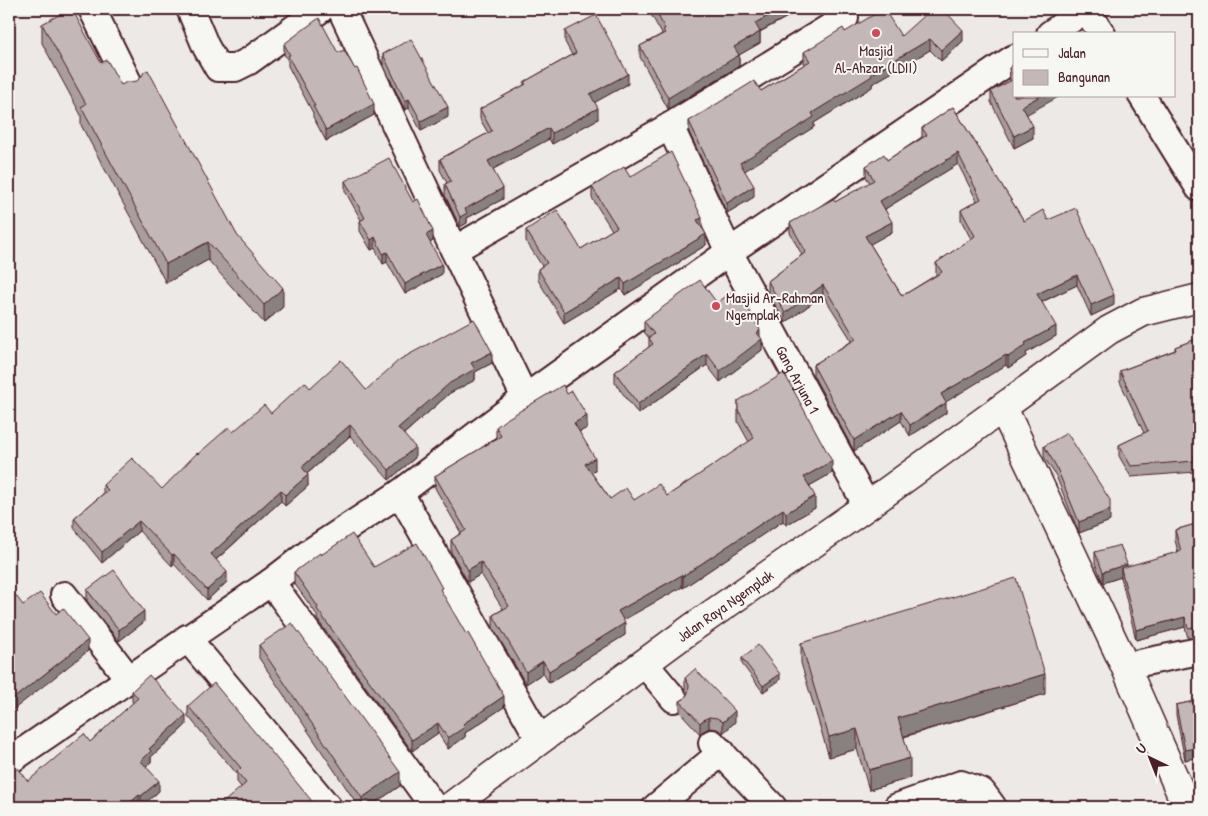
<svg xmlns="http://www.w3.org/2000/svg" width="1208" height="816" font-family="'Patrick Hand',sans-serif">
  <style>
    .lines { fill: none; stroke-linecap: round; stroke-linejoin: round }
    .minor-casing { stroke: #4a1f2b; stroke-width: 30 }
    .major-casing { stroke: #4a1f2b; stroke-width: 31 }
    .minor { stroke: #f6f6f2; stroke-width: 26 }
    .major { stroke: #f6f6f2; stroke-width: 28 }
    .wall { fill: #a99d9d; stroke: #4a1f2b; fill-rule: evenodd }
    .shaded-wall { fill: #898080; stroke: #4a1f2b }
    .building { fill: #c4b7b7; stroke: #4a1f2b; fill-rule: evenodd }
    .poi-dot { fill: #d1495b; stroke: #f6f6f2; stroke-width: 2 }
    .labels { text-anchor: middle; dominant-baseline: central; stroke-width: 4; stroke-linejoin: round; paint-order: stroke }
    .poi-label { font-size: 15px; fill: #4a1f2b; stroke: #f6f6f2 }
    .street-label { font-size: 15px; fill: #4a1f2b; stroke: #f6f6f2 }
  </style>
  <rect width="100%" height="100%" fill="#ece9e6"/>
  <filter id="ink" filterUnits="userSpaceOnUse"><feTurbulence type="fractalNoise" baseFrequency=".02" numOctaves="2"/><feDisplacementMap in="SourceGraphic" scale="10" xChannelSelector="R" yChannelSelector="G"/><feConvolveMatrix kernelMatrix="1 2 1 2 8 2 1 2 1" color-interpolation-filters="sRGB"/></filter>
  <g filter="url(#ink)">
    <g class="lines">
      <defs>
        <g id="minor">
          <path d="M92,9L130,86"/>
          <path d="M190,9L206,47L218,68H235L249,61L321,9"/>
          <path d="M341,9L454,250L525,398"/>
          <path d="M1086,9L1102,34"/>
          <path d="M1050,34L1086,9"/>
          <path d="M1142,96L1199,188"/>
          <path id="s1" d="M670,126L729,252L867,506"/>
          <path d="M454,250L670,126L845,18"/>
          <path d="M400,493L540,740"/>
          <path d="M271,582L434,807"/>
          <path d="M64,595L129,679"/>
          <path d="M187,638L328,807"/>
          <path d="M644,663L674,699"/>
          <path d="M1125,666L1199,651"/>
          <path d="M712,743L773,807"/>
          <path d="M9,761L271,582L310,552L400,493L525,398L729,252L1014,58"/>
          <path d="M656,807L722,752"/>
          <path d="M897,807L961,784L982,792L993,807"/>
        </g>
        <g id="major">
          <path d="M1003,408L1125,666L1187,807"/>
          <path id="s2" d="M450,807L540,740L692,628L867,506L1109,330L1143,312L1199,298"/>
        </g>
      </defs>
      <use href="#minor" class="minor-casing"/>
      <use href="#major" class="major-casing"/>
      <use href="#minor" class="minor"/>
      <use href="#major" class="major"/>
    </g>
    <path class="wall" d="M648,9H802L760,32V43L739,55V66L668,109L640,57V46L662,34Z
      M42,24L101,63L121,85L237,235L283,307L264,323L208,260L166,283L81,125V115L42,43Z
      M565,31L628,84L595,102L598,119L552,144L549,139L493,169L503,199L467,218V223L460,227L445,195V184L447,183L440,170V159L488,133L480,119V109L524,85V82L572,55L565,42Z
      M845,32L963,41L941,61L930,50L872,84V87L814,123V127L744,171L754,197L727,213L689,132V121L761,91L805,64L804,62V52Z
      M284,44L338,53L374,115L326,141L313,117V113L288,66V61L284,54Z
      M383,54L448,117L421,131L409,108L405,110L383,64Z
      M1014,64L1033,138L1014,148L991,102V91L1010,81L1009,68Z
      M953,107L1024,221L1048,220L1114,305L1091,316L1077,285L1042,302L1056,336L1026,353V356L1008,368L1006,365L945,402L946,413L910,436L901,421L854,451L813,375V365L852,341L823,295L785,323L768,292V281L802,255L790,233V223L835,202L870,183L866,177V166L887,160L922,138V128ZM958,164L977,201L961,210V220L971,239L936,263V275L902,296L870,244L892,232L885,209Z
      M630,177L702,227L706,245L680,261V262L625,295L621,289L564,323L538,280V269L542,266L526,241V230L581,249L612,230L592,198V187Z
      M345,181L433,241L430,243L442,274L405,294L387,262L383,264L375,248L371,250L360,231V221L361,220L345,191Z
      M717,303L760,337L762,350L720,382L707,365L638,414L615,383V372L649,347V338L644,332V321Z
      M1199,338V465H1195V472L1131,477L1119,456V445L1144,433L1120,382V371L1175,350V347Z
      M492,363L475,372V380L450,393L404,434L415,458L389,480L350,436L307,474L308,486L285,506L281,501L216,560L227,582L207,600L174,564L172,566L139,531L102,563L74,528V518L103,494V485L162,489L198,454L233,432L271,413L310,388L366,390Z
      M738,401L832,473L809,486L815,508L786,525L783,521L683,588L682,587L623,620L625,635L575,666V667L549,683L543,673L526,684L493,628V615L503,609L481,574L468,582L451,552V540L461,533L435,488V476L496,439V427L587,428L579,432L595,470L591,472L610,499L634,500L667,496L749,442L738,422Z
      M1044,446L1110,521L1079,533L1056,476L1044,457Z
      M1199,523V637L1188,638L1185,627L1136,640L1121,577L1103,583L1095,563V552L1127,567L1178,552L1175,540V530Z
      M321,555L374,567L442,594L504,707L465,733V737L448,749L438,733L412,751L317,619V615L294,583V572Z
      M87,590L144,622L119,641L87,601Z
      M801,643L1045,694L904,737L910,778L869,790L857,749L829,757L801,663Z
      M259,645L400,786L369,807H359L259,658Z
      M1199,656V674L1197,667V657Z
      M742,658L780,680L763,692L742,664Z
      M685,678L735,722L723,733L717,729L709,728L702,732L700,734L680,712V701L684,699L687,694L685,689Z
      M132,691L186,725L151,757V762L146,766L159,791L141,807L139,805L137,807H9L90,742L133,703L132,701Z
      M1199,700V757L1185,760L1176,715V705Z
      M188,706L316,806L241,787L237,782V774L188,716Z"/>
    <path class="shaded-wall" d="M781,9H802L755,34V23Z
      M963,30V41L941,61V50Z
      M760,32V43L739,55V66L668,109V98L734,47Z
      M930,39V50L872,84V87L814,123V127L740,174V163L812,113L871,74Z
      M628,74V84L590,105V94Z
      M1040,96H1060L1022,117V106Z
      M409,99V108L405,110V101Z
      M374,104V115L326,141V130Z
      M448,107V117L421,131V121Z
      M598,108V119L552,144V133Z
      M1033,126V138L1014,148V136Z
      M549,128V139L488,172V161Z
      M958,153V164L880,212V201Z
      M754,186V197L727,213V203Z
      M503,188V199L467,218V223L460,227V217L465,209Z
      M702,218V229L697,220Z
      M892,222V232L865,247V236Z
      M433,231V241L426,245V235Z
      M706,234V245L680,261V262L625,295V284Z
      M375,237V248L371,250V240Z
      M208,242V260L166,283V264Z
      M387,252V262L383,264V254Z
      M442,264V274L405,294V284Z
      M1077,275V285L1037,304V294Z
      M621,278V289L564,323V312Z
      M823,285V295L785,323V313Z
      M283,288V307L264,323V305Z
      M1114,295V305L1091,316V305Z
      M1056,326V336L1026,353V356L1008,368V357L1025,343Z
      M760,330V341L762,339V350L720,382V371Z
      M492,352V363L475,372V380L450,393L398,439V428L471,363Z
      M707,354V365L638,414V404Z
      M1006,355V365L941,405V394Z
      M946,403V413L910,436V425Z
      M901,411V421L854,451V440Z
      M587,416V428L574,435V423Z
      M350,425V436L302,478V467Z
      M415,447V458L389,480V470Z
      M595,458V470L585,476V464Z
      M832,461V473L804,489V477Z
      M308,475V486L285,506V495Z
      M281,490V501L211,564V554Z
      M815,496V508L786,525V513Z
      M783,509V521L683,588V576Z
      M1110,510V521L1079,533V522Z
      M139,521V531L102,563V552Z
      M174,554V564L172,566V555Z
      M481,562V574L468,582V570Z
      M1127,564V575L1121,568V577L1103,583V572Z
      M227,572V582L207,600V590Z
      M682,575V587L618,623V611Z
      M144,611V622L119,641V630Z
      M1185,617V627L1136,640V630Z
      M625,623V635L575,666V667L549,683V671L575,654Z
      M88,640V651L9,713V702Z
      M543,661V673L526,684V672Z
      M780,674V680L763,692V686Z
      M1045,674V694L898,738V718Z
      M504,696V707L465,733V737L448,749V738L463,724Z
      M735,711V722L723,733V722Z
      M186,715V725L151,757V762L141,771V761L149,749Z
      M709,717V728L702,732L700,734V723L702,721Z
      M438,723V733L412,751V740Z
      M857,729V749L829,757V737Z
      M1199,747V757L1185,760V750Z
      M910,758V778L869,790V770Z
      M400,772V786L369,807H362V798Z
      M159,781V791L141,807V796Z
      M139,795V805L137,807H125Z"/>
    <path class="building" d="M70,9H72L101,63L107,60L121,85L127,82H130L137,81L142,76L144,72L148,70L237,235L283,288L264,305L208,242L166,264L81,107L86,104L42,24Z
      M655,9H781L755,23L760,32L734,47L739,55L668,98L640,46L665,33L663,30L665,29Z
      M883,9H884L901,36L931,9H943L963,30L941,50L930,39L871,74L872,76L812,113L814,117L740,163L754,186L727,203L689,121L754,81L761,91L810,61L804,52L843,28L845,32Z
      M596,15L628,74L590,94L598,108L552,133L549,128L488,161L503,188L465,209L467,213L460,217L445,184L451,181L440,159L492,131L480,109L526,84L524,82L576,53L565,31Z
      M319,18L338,53L344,50L355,69L357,68L374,104L326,130L313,106H315L288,56L290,55L284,44Z
      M411,39L448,107L421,121L409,99L405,101L383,54Z
      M1014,64V78L1009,68Z
      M1014,79V96H1040L1022,106L1033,126L1014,136L991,91Z
      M953,107L1024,221L1043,210L1048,220L1076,208L1114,295L1091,305L1077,275L1037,294L1056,326L1025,343L1026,345L1008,357L1006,355L941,394L946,403L910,425L901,411L854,440L813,365L856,339L823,285L785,313L768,281L806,252L790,223L833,199L835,202L874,180L866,166L884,154L887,160L927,135L922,128ZM958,153L981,199L961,210L975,236L936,263L942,272L902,296L865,236L892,222L880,201Z
      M671,152L702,218L697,220L706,234L680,250V251L625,284L621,278L564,312L538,269L547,263L526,230L557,210L581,249L617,227L592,187L624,167L630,177Z
      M389,158L413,202L418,199L433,231L426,235L442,264L405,284L387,252L383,254L375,237L371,240L360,221L365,218L345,181Z
      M700,280L717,303L732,292L739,302L743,299L760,330L757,333L762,339L720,371L707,354L638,404L615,372L653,344L649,338L654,334L644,321Z
      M474,319L492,352L471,363L475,369L450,383L398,428L415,447L389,470L350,425L302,467L308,475L285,495L281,490L211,554L227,572L207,590L174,554L172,555L139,521L102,552L74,518L108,490L103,485L132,458L162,489L197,453L198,454L229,427L233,432L264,405L271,413L305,382L310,388L341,360L366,390L399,360Z
      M1199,338V454L1194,455L1195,461L1131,466L1119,445L1148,431L1120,371L1176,350L1175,347Z
      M784,373L832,461L804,477L815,496L786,513L783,509L683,576L682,575L618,611L625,623L575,654V655L549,671L543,661L526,672L493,615L509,606L481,562L468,570L451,540L466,530L435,476L501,436L496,427L505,420L563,385L567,394L572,391L587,416L574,423L595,458L585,464L610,499L626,488L634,500L659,484L667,496L754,438L738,410V401Z
      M1067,433L1110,500V510L1079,522L1056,466L1044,446Z
      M1199,523V626L1188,628L1185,617L1136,630L1121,568L1181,551L1175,530Z
      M352,534L374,567L417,543L442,588L440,589L466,634L468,633L504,696L463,724L465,727L448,738L438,723L412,740L317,609L318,607L294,572L320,553L321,555Z
      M1120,545L1127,564L1103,572L1095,552Z
      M114,570L144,611L119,630L87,590Z
      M1016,578L1045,674L898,718L910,758L869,770L857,729L829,737L801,643Z
      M9,587L23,605L40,593L56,614L63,608L88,640L9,702Z
      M292,623L400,772L362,798L259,645Z
      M758,645L780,674L763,686L742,658Z
      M1199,656V664L1197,657Z
      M695,669L735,711L723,722L717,718L709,717L702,721L700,723L680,701L684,699L688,693L689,685L685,678Z
      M149,675L186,715L149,749L151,751L141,761L159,781L141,796L139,795L125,807H9V775L18,768L28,781L84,734L90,742L138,698L132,691Z
      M214,683L316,806L318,807H218L246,783L237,772L241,768L188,706Z
      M1199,700V747L1185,750L1176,705Z"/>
  </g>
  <g class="poi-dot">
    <circle cx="876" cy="33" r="5"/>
    <circle cx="716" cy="306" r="5"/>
  </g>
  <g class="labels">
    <g class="poi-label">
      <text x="876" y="50">Masjid<tspan x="876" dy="17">Al-Ahzar (LDII)</tspan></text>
      <text x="726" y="297" text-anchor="start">Masjid Ar-Rahman<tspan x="726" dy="17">Ngemplak</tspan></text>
    </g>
    <g class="street-label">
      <text stroke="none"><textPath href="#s1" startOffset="284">Gang Arjuna 1</textPath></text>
      <text stroke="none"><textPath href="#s2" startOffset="341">Jalan Raya Ngemplak</textPath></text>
    </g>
  </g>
  <rect width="1208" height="816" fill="none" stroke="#f6f6f2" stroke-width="30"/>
  <rect x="15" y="15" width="1178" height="786" fill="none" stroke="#4a1f2b" stroke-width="2" filter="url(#ink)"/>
  <rect x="1013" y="32" width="162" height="65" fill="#f6f6f2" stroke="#b1a0a2"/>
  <rect x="1023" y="49" width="25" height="8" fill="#f6f6f2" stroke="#b1a0a2"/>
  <text x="1058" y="58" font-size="15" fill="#4a1f2b">Jalan</text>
  <rect x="1023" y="70" width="25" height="15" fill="#c4b7b7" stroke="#b1a0a2"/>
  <text x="1058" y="82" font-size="15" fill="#4a1f2b">Bangunan</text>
  <g transform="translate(1150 758) rotate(317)" stroke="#f6f6f2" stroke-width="4" paint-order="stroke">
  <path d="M0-4L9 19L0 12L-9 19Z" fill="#4a1f2b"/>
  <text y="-8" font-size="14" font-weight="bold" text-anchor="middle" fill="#4a1f2b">U</text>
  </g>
</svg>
